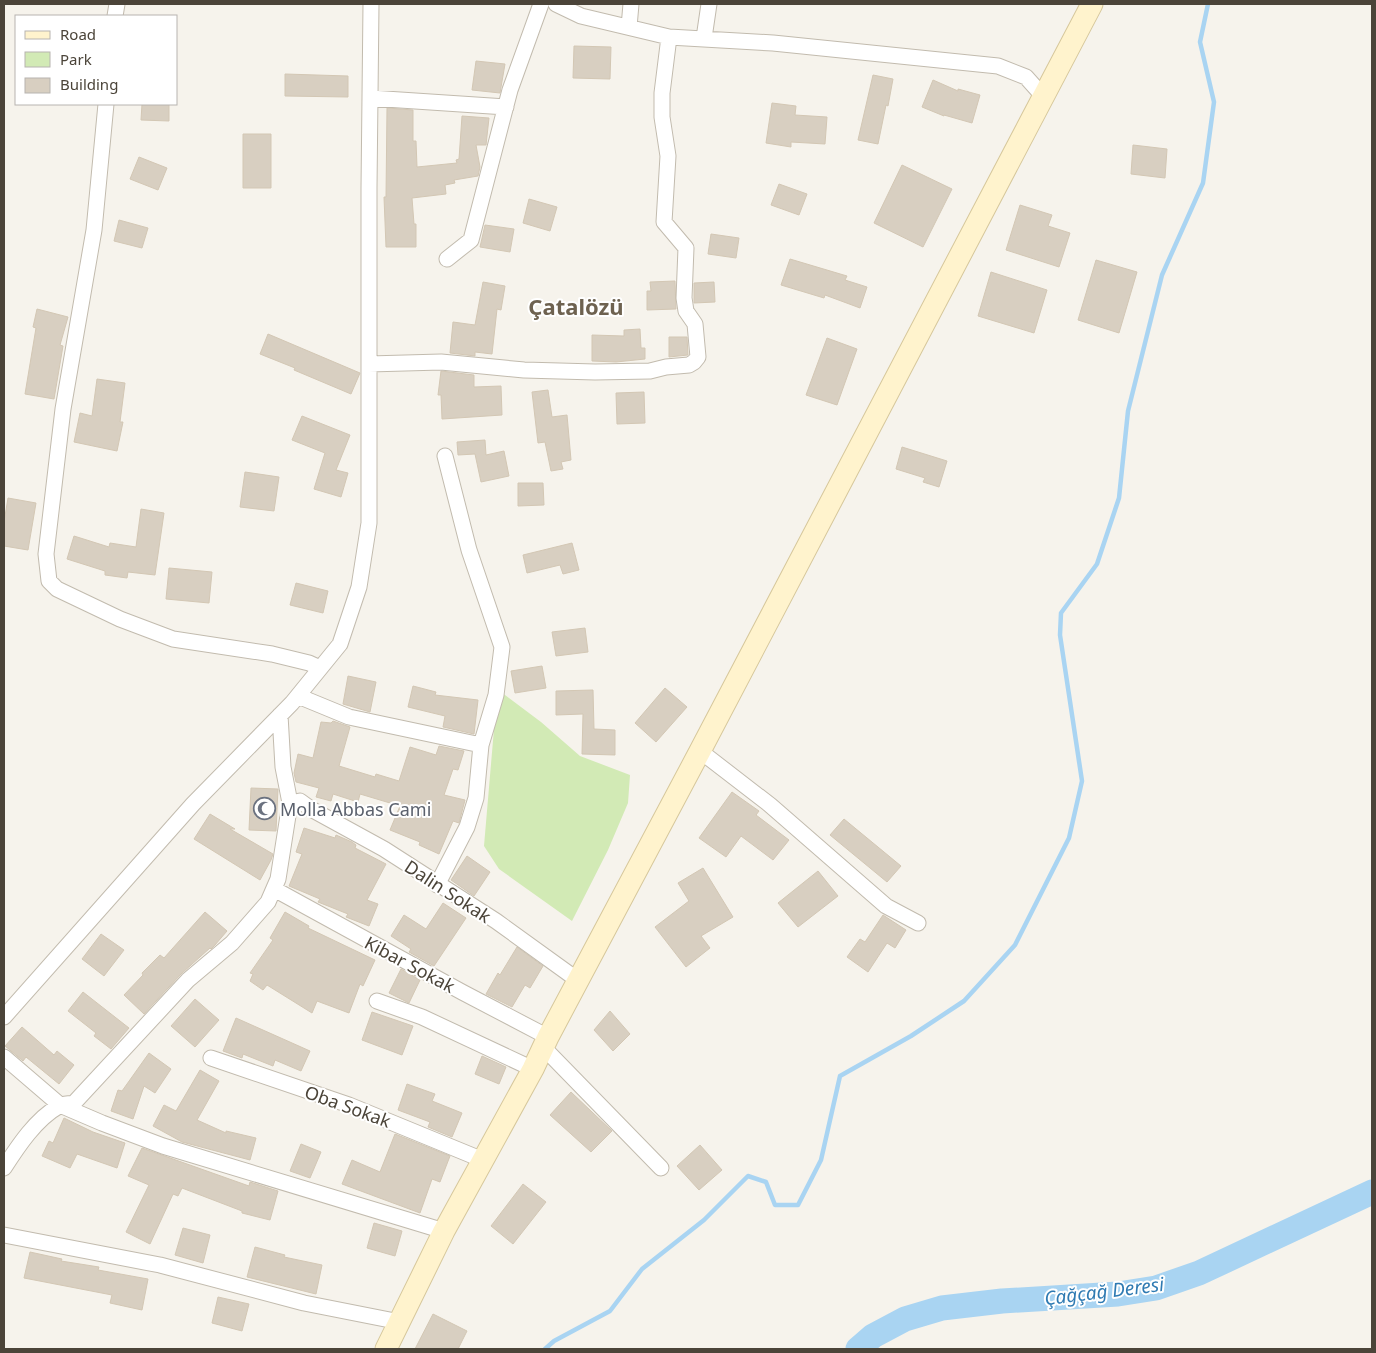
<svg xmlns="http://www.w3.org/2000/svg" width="1376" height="1353" font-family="'Noto Sans',sans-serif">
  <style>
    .green { fill: #d2eab5 }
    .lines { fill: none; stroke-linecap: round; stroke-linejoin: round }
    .stream { stroke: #a9d4f2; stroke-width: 4.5 }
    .river { stroke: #a9d4f2; stroke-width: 25 }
    .building { fill: #d8cfc1; stroke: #d3c7b4 }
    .street-casing { stroke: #c2bbae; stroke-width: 17 }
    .secondary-casing { stroke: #d6c79b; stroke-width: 23 }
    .street { stroke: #fff; stroke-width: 15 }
    .secondary { stroke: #fff3cd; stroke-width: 21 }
    .labels { text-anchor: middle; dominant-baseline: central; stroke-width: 4; stroke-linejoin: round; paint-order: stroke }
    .worship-label { font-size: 18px; fill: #5b616d; stroke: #fff; text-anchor: start }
    .street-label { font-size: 18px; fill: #4b4439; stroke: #fff }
    .water-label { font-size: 19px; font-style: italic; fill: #2e7ab2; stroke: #fff }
    .district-label { font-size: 22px; font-weight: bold; fill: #6e6250; stroke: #fff }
  </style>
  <rect width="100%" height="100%" fill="#f6f3ec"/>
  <path class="green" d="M501,692L541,722L580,756L630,775L628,803L608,850L572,921L499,869L484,846L494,729Z"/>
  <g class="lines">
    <path class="stream" d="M545,1349L554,1341L610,1311L642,1269L704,1220L748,1176L766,1182L775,1205H798L821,1160L840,1076L911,1036L964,1001L1015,945L1069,838L1082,781L1060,635L1061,613L1097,564L1119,498L1128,411L1162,275L1203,183L1214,102L1200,42L1208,4"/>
    <path class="river" d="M858,1349L873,1336L905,1319L942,1308L1002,1301L1118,1294L1156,1288L1199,1273L1372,1192"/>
  </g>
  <path class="building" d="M574,46L611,47L610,79L573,78Z
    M476,61L505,64L500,93L472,90Z
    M285,74L348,76V97L285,96Z
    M873,75L893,79L888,106L886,105L878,144L858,140Z
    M933,80L958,91V89L980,95L972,123L944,115V116L922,107Z
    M772,103L796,106L795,115L827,117L825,144L791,142V147L766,143Z
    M142,104H169V121L141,120Z
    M387,108L413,110V141H416L417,167L457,163L456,160L459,159L462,116L489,118L486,145H476L480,167L478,176L454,180L455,183L445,185L446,194L412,198L414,224H416V247H386L384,197H386Z
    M243,134H271V188H243Z
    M1133,145L1167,149L1165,178L1131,174Z
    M139,157L167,168L158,190L130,179Z
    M902,165L952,189L923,247L874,223Z
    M779,184L807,194L799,215L771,205Z
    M529,199L557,207L550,231L523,223Z
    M1020,205L1052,215L1048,226L1070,233L1059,267L1006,250Z
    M119,220L148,228L142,248L114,241Z
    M485,225L514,229L510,252L480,247Z
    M711,234L739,238L736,258L708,254Z
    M790,259L847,276L845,280L867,287L860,308L825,295L824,298L781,285Z
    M1096,260L1137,272L1119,333L1078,320Z
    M991,272L1047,290L1034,333L978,316Z
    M675,281L676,309L647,310V291H651L650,282Z
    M483,282L505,286L501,310L497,309L492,354L475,352V356L450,353L453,322L475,325Z
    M714,282L715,302L694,303V283Z
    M37,309L68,317L60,345L63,346L54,399L25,394L36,328L33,327Z
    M640,329L641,348H645V359L616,362L592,361V335L624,336V330Z
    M268,334L360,373L351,394L294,370L295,368L260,354Z
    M669,337H687L688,355L669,357Z
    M827,338L857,349L837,405L806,395Z
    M441,371L474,375V387L501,386L502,415L442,419L441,395H438Z
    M97,379L125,383L120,422H123L117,451L74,442L80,413L92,416Z
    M548,390L552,417L567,415L571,460L561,462L563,469L551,471L545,442L538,443L532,392Z
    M644,392L645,423L617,424L616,393Z
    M302,416L350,435L336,470L348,473L341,497L314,489L325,453L292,440Z
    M485,440L486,455L504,451L509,476L481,482L475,454L458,455L457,442Z
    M902,447L947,461L939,487L923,482L925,478L896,469Z
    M245,472L279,477L274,511L240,507Z
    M518,483H543L544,505L518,506Z
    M8,498L36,503L28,550L4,546V522Z
    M141,509L164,513L155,575L128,572L127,578L105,575V571L67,559L74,536L109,547L110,543L136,547Z
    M572,543L579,570L563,574L560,565L527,573L523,555Z
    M169,568L212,572L209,603L166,599Z
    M296,583L328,591L323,613L290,605Z
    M585,628L588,652L556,656L552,632Z
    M542,666L546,688L515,693L511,671Z
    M348,676L376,682L370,712L343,704Z
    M413,686L436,692L435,695L478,700L474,734L443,727L445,716L408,707Z
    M665,688L687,707L656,742L635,723Z
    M593,690L594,729L615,730V755L582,754L583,714L556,715V691Z
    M333,721L350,727L339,766L375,777L376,774L399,781L410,747L436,755L439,746L464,751L458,770L453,769L444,795L465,800L459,823L453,821L439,854L419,845L420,842L390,830L400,806L360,794L358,802L333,794L331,801L316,797L319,788L296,782L294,773L298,754L313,758L321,722L331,723Z
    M251,788L278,789L276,831L249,830Z
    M732,792L759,811L756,815L789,840L773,860L741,836L726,857L699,838Z
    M210,814L235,829H230L273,854L271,860L260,880L194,839Z
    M844,819L901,866L887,882L830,835Z
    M304,828L335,838L336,835L352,842L356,845L355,848L386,864L367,900L378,904L369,926L346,917L348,914L318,902L320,899L289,886L302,854L296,852Z
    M467,856L490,872L474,896L451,880Z
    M703,868L733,917L701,936L710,948L686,967L655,927L689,901L678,883Z
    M818,871L838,896L798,927L778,903Z
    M443,903L466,918L434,966L409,952L411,949L391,936L404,915L426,929Z
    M205,912L227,931L215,945L211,949L210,948L181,974L144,1014L124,995L143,975L142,973L160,955L164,958Z
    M285,912L309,926L308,928L375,960L363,986L360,984L349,1013L317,1001L312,1013L267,985L263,990L250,981L253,974L250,973L273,940L270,938Z
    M883,915L906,930L895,948L887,943L868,972L847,957L860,939L865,942Z
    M101,934L124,950L104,976L82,959Z
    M517,947L543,966L530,988L525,985L512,1007L486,994L498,973L500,975Z
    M401,969L420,980L409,1003L389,993Z
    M83,992L129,1028L111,1049L94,1036L96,1033L68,1011Z
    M195,999L219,1020L195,1047L171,1026Z
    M610,1011L630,1034L613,1051L594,1030Z
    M372,1012L413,1026L402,1055L362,1040Z
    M236,1018L310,1051L301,1071L275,1060L273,1066L243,1054L242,1058L223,1051Z
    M22,1027L54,1055L57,1051L74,1065L59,1084L26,1057L23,1061L5,1046Z
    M149,1053L171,1069L155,1093L144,1086L133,1119L111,1111L118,1090L122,1091Z
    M482,1056L506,1067L499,1084L475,1074Z
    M200,1070L219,1081L197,1120L226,1133V1131L256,1138L250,1160L182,1142L153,1126L164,1105L176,1111Z
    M407,1084L435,1094L432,1101L462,1113L452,1137L428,1127L430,1122L398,1110Z
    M571,1092L612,1131L591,1152L550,1115Z
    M64,1118L93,1132L125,1143L117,1168L77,1154L70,1168L42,1156L49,1141L53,1143Z
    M395,1134L450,1156L440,1182L432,1179L420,1213L342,1184L352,1160L380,1172Z
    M301,1144L321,1152L310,1178L290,1171Z
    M700,1145L722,1170L699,1190L677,1166Z
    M142,1148L249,1186L250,1182L278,1191L270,1220L242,1213V1211L182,1188L178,1196L173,1194L150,1244L126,1232L149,1185L128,1176Z
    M523,1184L546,1202L513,1244L491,1226Z
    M374,1223L402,1231L395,1256L367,1248Z
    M183,1228L210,1235L203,1263L175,1255Z
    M255,1247L285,1255L284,1257L322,1265L316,1294L247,1277Z
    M30,1252L62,1259L61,1261L99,1267L98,1270L148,1279L142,1310L110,1303L112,1295L24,1278Z
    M218,1297L249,1304L242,1331L212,1323Z
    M433,1314L467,1331L458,1349H415Z"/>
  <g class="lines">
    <defs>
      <path id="street" d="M556,4L581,16L669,37L773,43L998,66L1026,77L1043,96
        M115,16L117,4
        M629,27L631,4
        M704,38L709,4
        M370,98L506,107
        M106,104L94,230L63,409L46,554L49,581L57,589L120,619L173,639L272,654L309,663L320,668
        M447,259L471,240L510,90L541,4
        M369,364L441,362L524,370L595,372L650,371L666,367L689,365L694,362L698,357L695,324L686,311L684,298L686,248L664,222L668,156L662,117V93L669,37
        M298,696L349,717L481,745
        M280,715L283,767L290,803
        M700,751L770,805L886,906L918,923
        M437,885L467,827L476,798L481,745L496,695L502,647L469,550L445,456
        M274,889L462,992L548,1037
        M377,1001L422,1017L533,1069
        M4,1017L193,804L292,703L340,644L359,587L369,523V188L371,4
        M543,1047L661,1168
        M4,1057L60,1105L102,1123L163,1146L444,1231
        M211,1058L349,1105L483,1160
        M4,1168C18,1146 36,1119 59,1106C63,1104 69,1104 74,1103L188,980L232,943L268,902L278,879L290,803L300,801L311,809L384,849L496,921L579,981
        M4,1235L160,1265L304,1303L400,1322"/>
      <path id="secondary" d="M386,1349L444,1231L533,1069L548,1037L700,751L1092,4"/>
    </defs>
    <use href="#street" class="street-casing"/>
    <use href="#secondary" class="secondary-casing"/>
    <use href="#street" class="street"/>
    <use href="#secondary" class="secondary"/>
  </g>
  <defs>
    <symbol id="mosque-ring" viewBox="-11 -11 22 22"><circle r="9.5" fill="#fff" stroke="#6b7280" stroke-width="1.5"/><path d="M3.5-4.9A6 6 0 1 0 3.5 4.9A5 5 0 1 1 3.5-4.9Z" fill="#6b7280"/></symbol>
  </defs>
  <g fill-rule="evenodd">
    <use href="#mosque-ring" x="252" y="796" width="25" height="25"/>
  </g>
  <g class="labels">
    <g class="worship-label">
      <text x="280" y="809">Molla Abbas Cami</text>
    </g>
    <g class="street-label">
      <text transform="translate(448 891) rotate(33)">Dalin Sokak</text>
      <text transform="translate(410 964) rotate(28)">Kibar Sokak</text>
      <text transform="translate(348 1106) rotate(20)">Oba Sokak</text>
    </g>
    <g class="water-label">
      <text transform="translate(1104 1291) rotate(-7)">Çağçağ Deresi</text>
    </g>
    <g class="district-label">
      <text x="576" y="306">Çatalözü</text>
    </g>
  </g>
  <rect width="1376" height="1353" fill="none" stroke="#4b4439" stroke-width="10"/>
  <rect x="15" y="15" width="162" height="90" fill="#ffffff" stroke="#b7b4b0"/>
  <rect x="25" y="31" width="25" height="8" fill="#fff3cd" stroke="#b7b4b0"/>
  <text x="60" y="40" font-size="15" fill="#4b4439">Road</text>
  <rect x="25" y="52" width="25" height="15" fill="#d2eab5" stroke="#b7b4b0"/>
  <text x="60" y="65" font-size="15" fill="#4b4439">Park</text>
  <rect x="25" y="78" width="25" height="15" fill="#d8cfc1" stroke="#b7b4b0"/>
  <text x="60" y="90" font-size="15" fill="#4b4439">Building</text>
</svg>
